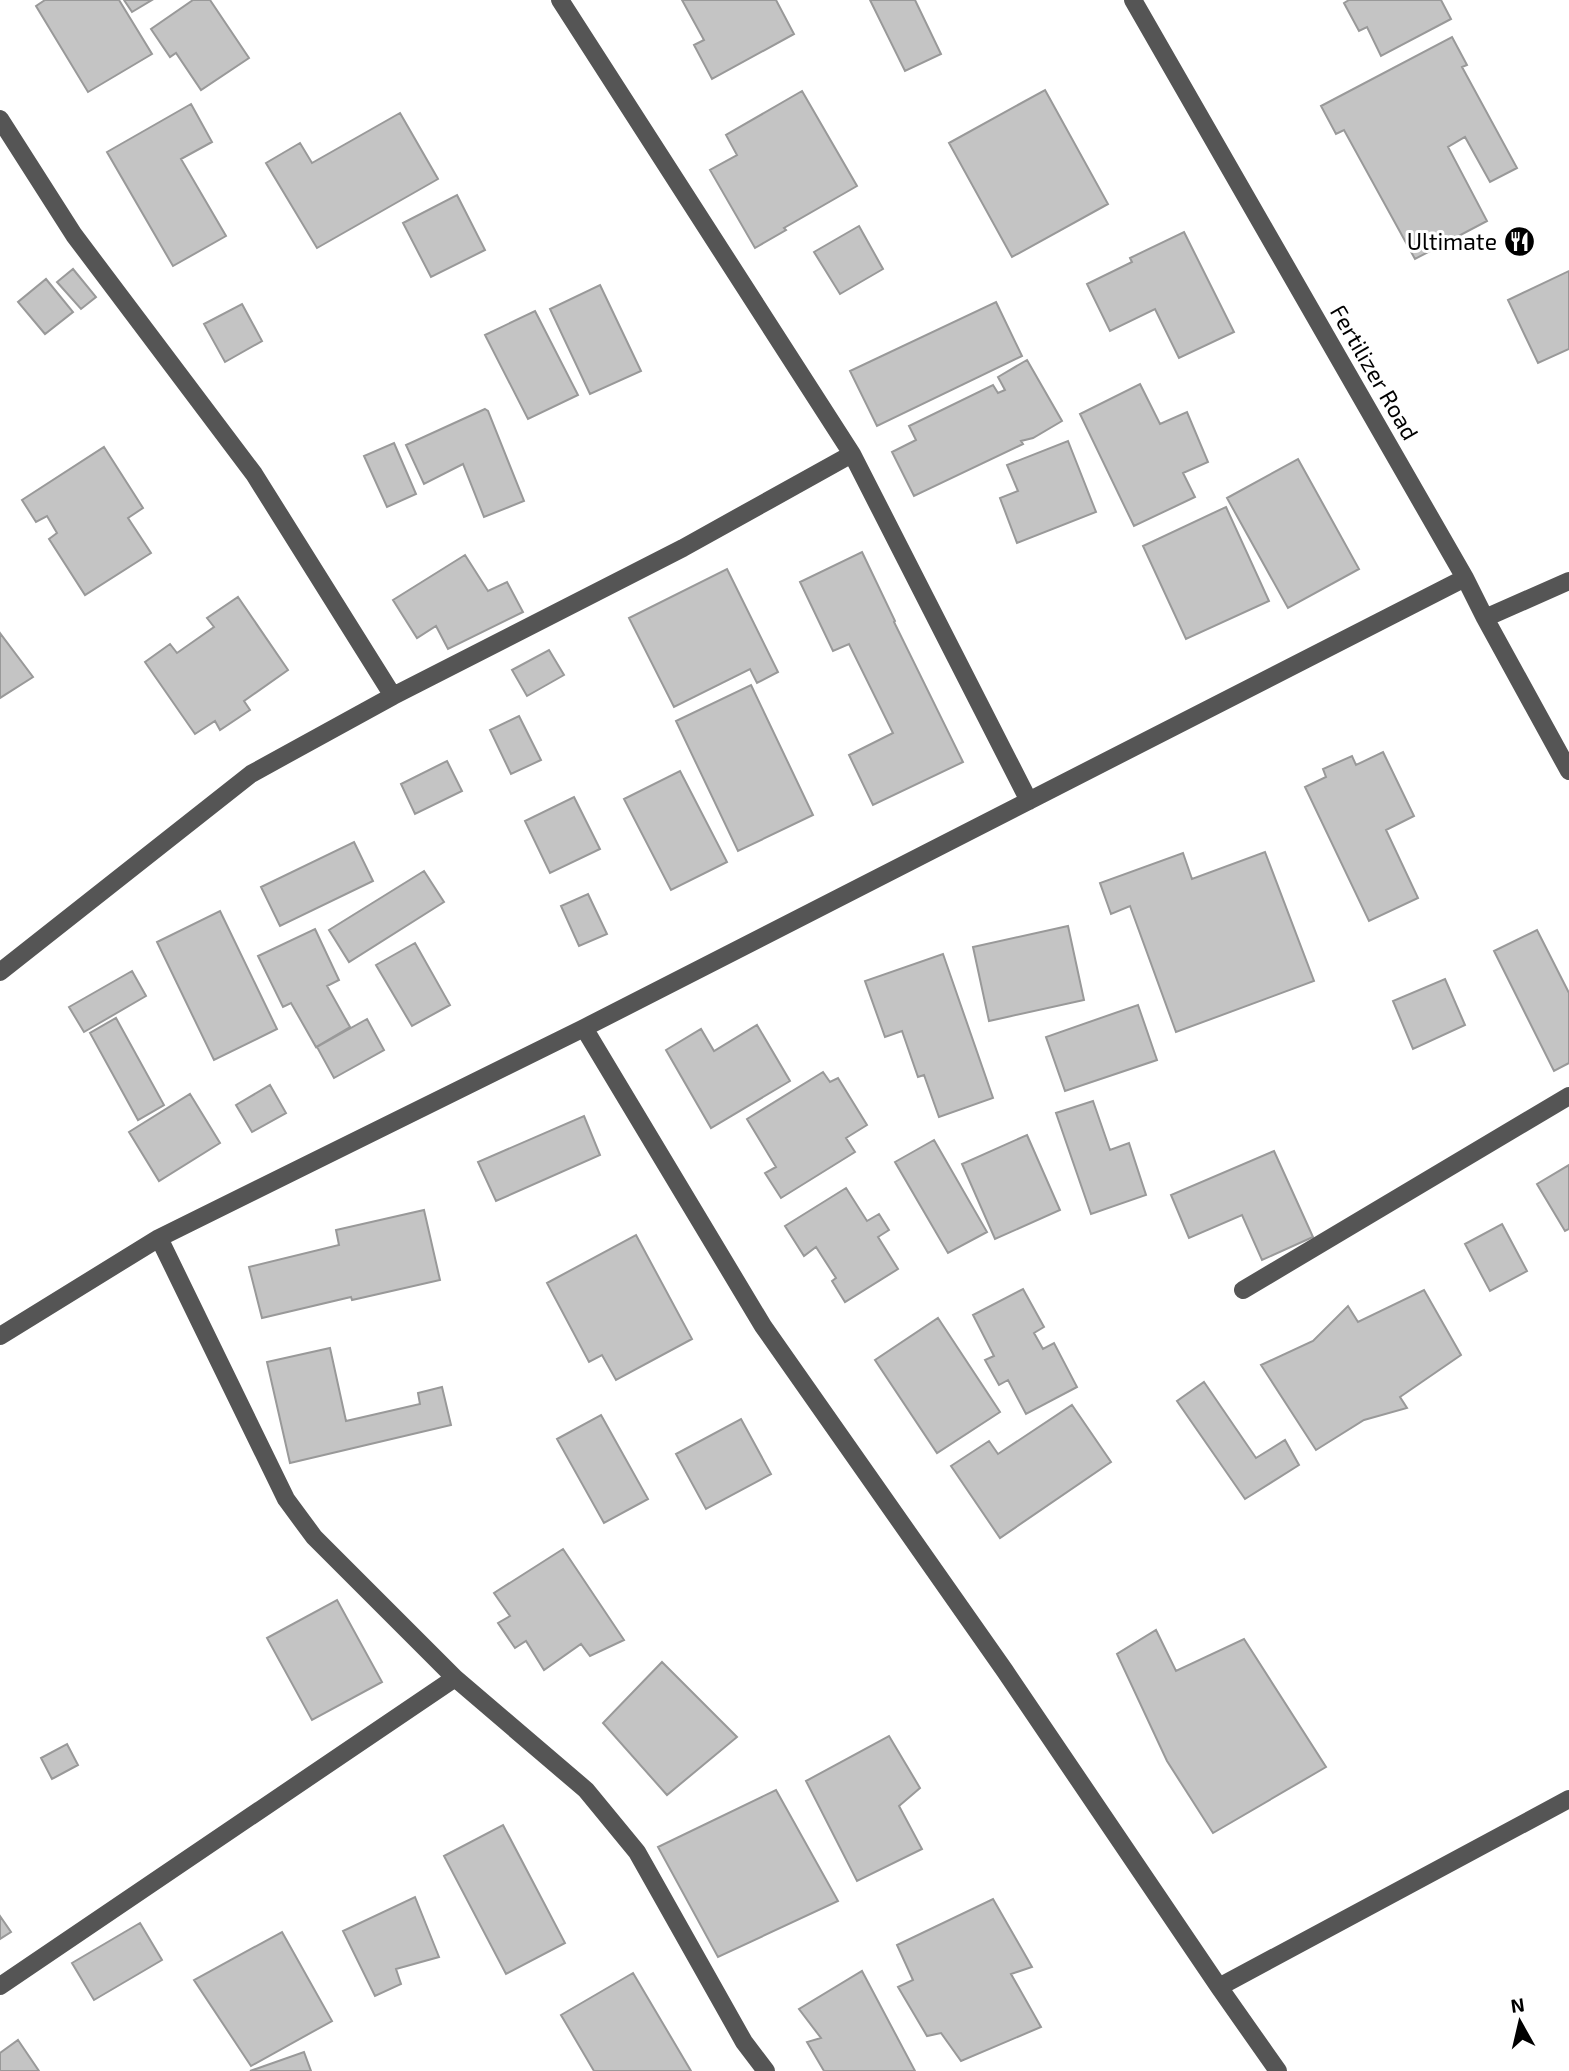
<svg xmlns="http://www.w3.org/2000/svg" width="1569" height="2071" font-family="'Exo 2',sans-serif">
  <style>
    .building { fill: #c4c4c4; stroke: #999; stroke-width: 2 }
    .lines { fill: none; stroke-linecap: round; stroke-linejoin: round }
    .minor { stroke: #555; stroke-width: 18 }
    .labels { text-anchor: middle; dominant-baseline: central; stroke-width: 6; stroke-linejoin: round; paint-order: stroke }
    .poi-label { font-size: 23px; fill: #000; stroke: #fff; text-anchor: end }
    .street-label { font-size: 23px; fill: #000; stroke: #fff }
  </style>
  <rect width="100%" height="100%" fill="#fff"/>
  <path class="building" d="M45,0H119L152,54L88,92L36,6Z
    M124,0H152L132,12Z
    M193,0H210L249,58L201,90L176,53L170,57L151,29Z
    M682,0H776L794,34L712,79L694,45L704,40Z
    M870,0H915L941,54L905,71Z
    M1349,0H1441L1451,19L1381,56L1367,27L1359,31L1344,3Z
    M1452,37L1467,65L1462,67L1517,168L1490,182L1465,137L1448,147L1487,221L1415,259L1344,130L1336,134L1321,106Z
    M1045,90L1108,204L1012,257L949,143Z
    M802,91L857,186L784,228L786,230L755,248L710,170L737,155L726,135Z
    M191,104L212,142L181,159L226,236L173,266L107,152Z
    M400,113L438,179L317,248L266,163L300,143L312,163Z
    M457,195L485,250L431,277L403,223Z
    M859,226L883,269L840,294L814,252Z
    M1184,232L1234,332L1179,358L1155,309L1110,331L1087,284L1132,262L1130,258Z
    M73,269L96,297L81,309L57,282Z
    M1569,271V349L1538,363L1508,300Z
    M46,279L73,312L45,334L18,302Z
    M600,285L641,371L590,394L550,309Z
    M996,302L1022,356L877,426L850,371Z
    M242,304L262,341L225,362L204,324Z
    M535,311L578,395L528,419L485,335Z
    M1027,360L1062,421L1033,438L1021,441L1023,444L914,496L892,452L916,440L909,426L993,385L998,393L1005,390L998,377Z
    M1140,384L1160,424L1187,412L1208,462L1183,473L1195,497L1134,526L1080,414Z
    M485,409L488,411L524,501L484,517L463,464L424,484L406,445Z
    M1068,441L1096,512L1017,543L1000,498L1018,491L1007,465Z
    M394,443L416,494L387,507L364,456Z
    M104,447L143,508L128,518L151,553L85,595L49,539L57,533L47,516L36,522L22,500Z
    M1298,459L1359,569L1288,608L1227,498Z
    M1226,507L1269,601L1186,639L1143,546Z
    M862,552L895,621L894,622L963,762L873,805L849,755L893,733L849,644L833,651L800,582Z
    M465,555L488,591L507,582L523,612L448,649L436,626L417,638L393,600Z
    M727,569L778,672L757,683L750,669L674,707L629,618Z
    M238,597L288,670L244,701L250,710L220,730L215,721L195,734L145,662L170,644L177,653L214,627L207,618Z
    M0,633L33,677L0,698Z
    M549,650L564,675L527,696L512,670Z
    M751,685L813,815L738,851L676,721Z
    M519,716L541,760L511,774L490,730Z
    M1383,752L1414,816L1386,830L1418,898L1369,921L1305,787L1326,777L1323,769L1352,756L1356,765Z
    M447,761L462,791L415,814L401,784Z
    M680,771L727,862L671,890L624,799Z
    M574,797L600,849L550,873L525,821Z
    M354,842L373,881L280,926L261,887Z
    M1265,852L1314,981L1176,1032L1130,906L1111,914L1100,883L1183,853L1192,879Z
    M424,871L444,902L349,962L329,930Z
    M588,894L607,934L579,946L561,906Z
    M220,911L277,1029L214,1060L157,942Z
    M1068,926L1084,1000L989,1021L973,947Z
    M315,929L339,980L327,986L350,1027L316,1047L291,1003L283,1007L258,956Z
    M1537,930L1569,993V1063L1554,1071L1494,951Z
    M415,943L450,1005L412,1026L376,965Z
    M943,954L993,1098L939,1117L924,1075L918,1077L902,1031L885,1037L865,981Z
    M132,971L146,996L84,1032L69,1007Z
    M1445,979L1465,1025L1413,1049L1393,1001Z
    M1138,1005L1157,1060L1065,1091L1046,1037Z
    M116,1018L164,1105L138,1120L90,1033Z
    M367,1019L384,1050L334,1078L317,1047Z
    M757,1025L790,1081L711,1128L666,1050L701,1029L714,1051Z
    M823,1072L830,1082L838,1078L867,1125L846,1138L855,1152L781,1198L765,1173L776,1167L747,1119Z
    M270,1085L286,1113L252,1132L236,1105Z
    M190,1094L220,1143L159,1181L129,1132Z
    M1093,1101L1110,1150L1129,1143L1146,1195L1091,1214L1056,1113Z
    M584,1116L600,1155L496,1201L478,1162Z
    M1027,1135L1060,1210L995,1239L962,1164Z
    M934,1140L987,1232L948,1253L895,1162Z
    M1274,1151L1313,1237L1262,1260L1242,1215L1189,1238L1171,1195Z
    M1569,1165V1229L1565,1231L1537,1184Z
    M846,1188L867,1221L879,1214L889,1230L878,1237L898,1269L845,1302L832,1281L836,1278L816,1247L804,1256L785,1226Z
    M424,1210L440,1280L352,1300L351,1297L262,1318L249,1267L339,1245L336,1230Z
    M1502,1224L1527,1271L1490,1291L1465,1244Z
    M636,1235L692,1339L616,1380L602,1355L589,1362L547,1283Z
    M1023,1289L1044,1327L1034,1333L1043,1349L1054,1343L1077,1387L1026,1414L1008,1380L999,1385L985,1360L994,1356L973,1315Z
    M1424,1290L1461,1355L1400,1397L1407,1408L1364,1420L1316,1450L1261,1365L1313,1341L1348,1306L1358,1322Z
    M938,1318L1000,1412L937,1453L875,1360Z
    M330,1348L346,1421L420,1404L418,1393L442,1387L451,1425L290,1463L267,1362Z
    M1204,1382L1256,1458L1285,1440L1299,1465L1245,1499L1177,1401Z
    M1072,1405L1111,1462L1000,1538L951,1466L989,1441L998,1454Z
    M601,1415L648,1499L604,1523L557,1439Z
    M741,1419L771,1474L706,1509L676,1454Z
    M563,1549L624,1640L590,1656L581,1644L544,1670L526,1641L515,1648L498,1623L510,1616L494,1593Z
    M337,1600L382,1682L312,1720L267,1638Z
    M1156,1630L1176,1671L1244,1639L1326,1767L1213,1833L1167,1761L1117,1654Z
    M662,1662L737,1737L667,1795L603,1723Z
    M889,1736L920,1788L899,1806L922,1849L857,1881L806,1781Z
    M67,1744L78,1765L52,1779L41,1758Z
    M776,1790L838,1901L718,1957L658,1847Z
    M503,1825L565,1943L506,1974L444,1856Z
    M415,1897L439,1957L396,1969L401,1984L375,1996L343,1931Z
    M993,1899L1032,1967L1011,1974L1041,2027L961,2061L941,2033L927,2036L898,1987L913,1980L897,1945Z
    M0,1916L11,1932L0,1939Z
    M140,1923L162,1960L94,2000L72,1963Z
    M282,1932L332,2021L251,2066L194,1980Z
    M862,1971L915,2071H824L807,2042L821,2038L799,2009Z
    M633,1973L691,2071H594L561,2015Z
    M18,2040L39,2071H0V2053Z
    M304,2052L311,2071H250Z"/>
  <g class="lines">
    <path class="minor" d="M560,0L852,454L1029,801
      M1133,0L1465,578L1485,618L1569,771
      M0,119L74,235L254,474L393,696
      M1485,618L1569,581
      M0,972L251,774L393,696L683,548L852,454
      M584,1028L763,1326L1005,1671L1219,1987L1278,2071
      M159,1238L286,1499L314,1537L455,1678L586,1790L637,1852L744,2042L766,2071
      M1243,1290L1569,1096
      M0,1336L159,1238L584,1028L1465,578
      M0,1986L455,1678
      M1219,1987L1569,1799"/>
  </g>
  <defs>
    <symbol id="restaurant-disc" viewBox="-11 -11 22 22"><circle r="9.5" fill="#000" stroke="#fff"/><path d="M-5-6h1v4h1v-4h1v4h1v-4h1v5L-1.5 .5V6h-2V.5L-5-1ZM5-6V6H3V1.5H1.5Q1.5-4 5-6Z" fill="#fff"/></symbol>
  </defs>
  <g fill-rule="evenodd">
    <use href="#restaurant-disc" x="1502" y="224" width="35" height="35"/>
  </g>
  <g class="labels">
    <g class="poi-label">
      <text x="1497" y="241">Ultimate</text>
    </g>
    <g class="street-label">
      <text transform="translate(1375 372) rotate(60)">Fertilizer Road</text>
    </g>
  </g>
  <g transform="translate(1520 2022) rotate(352)" stroke="#ffffff" stroke-width="5" paint-order="stroke">
  <path d="M0-5L12 26L0 18L-12 26Z" fill="#000000"/>
  <text y="-10" font-size="19" font-weight="bold" text-anchor="middle" fill="#000000">N</text>
  </g>
</svg>
